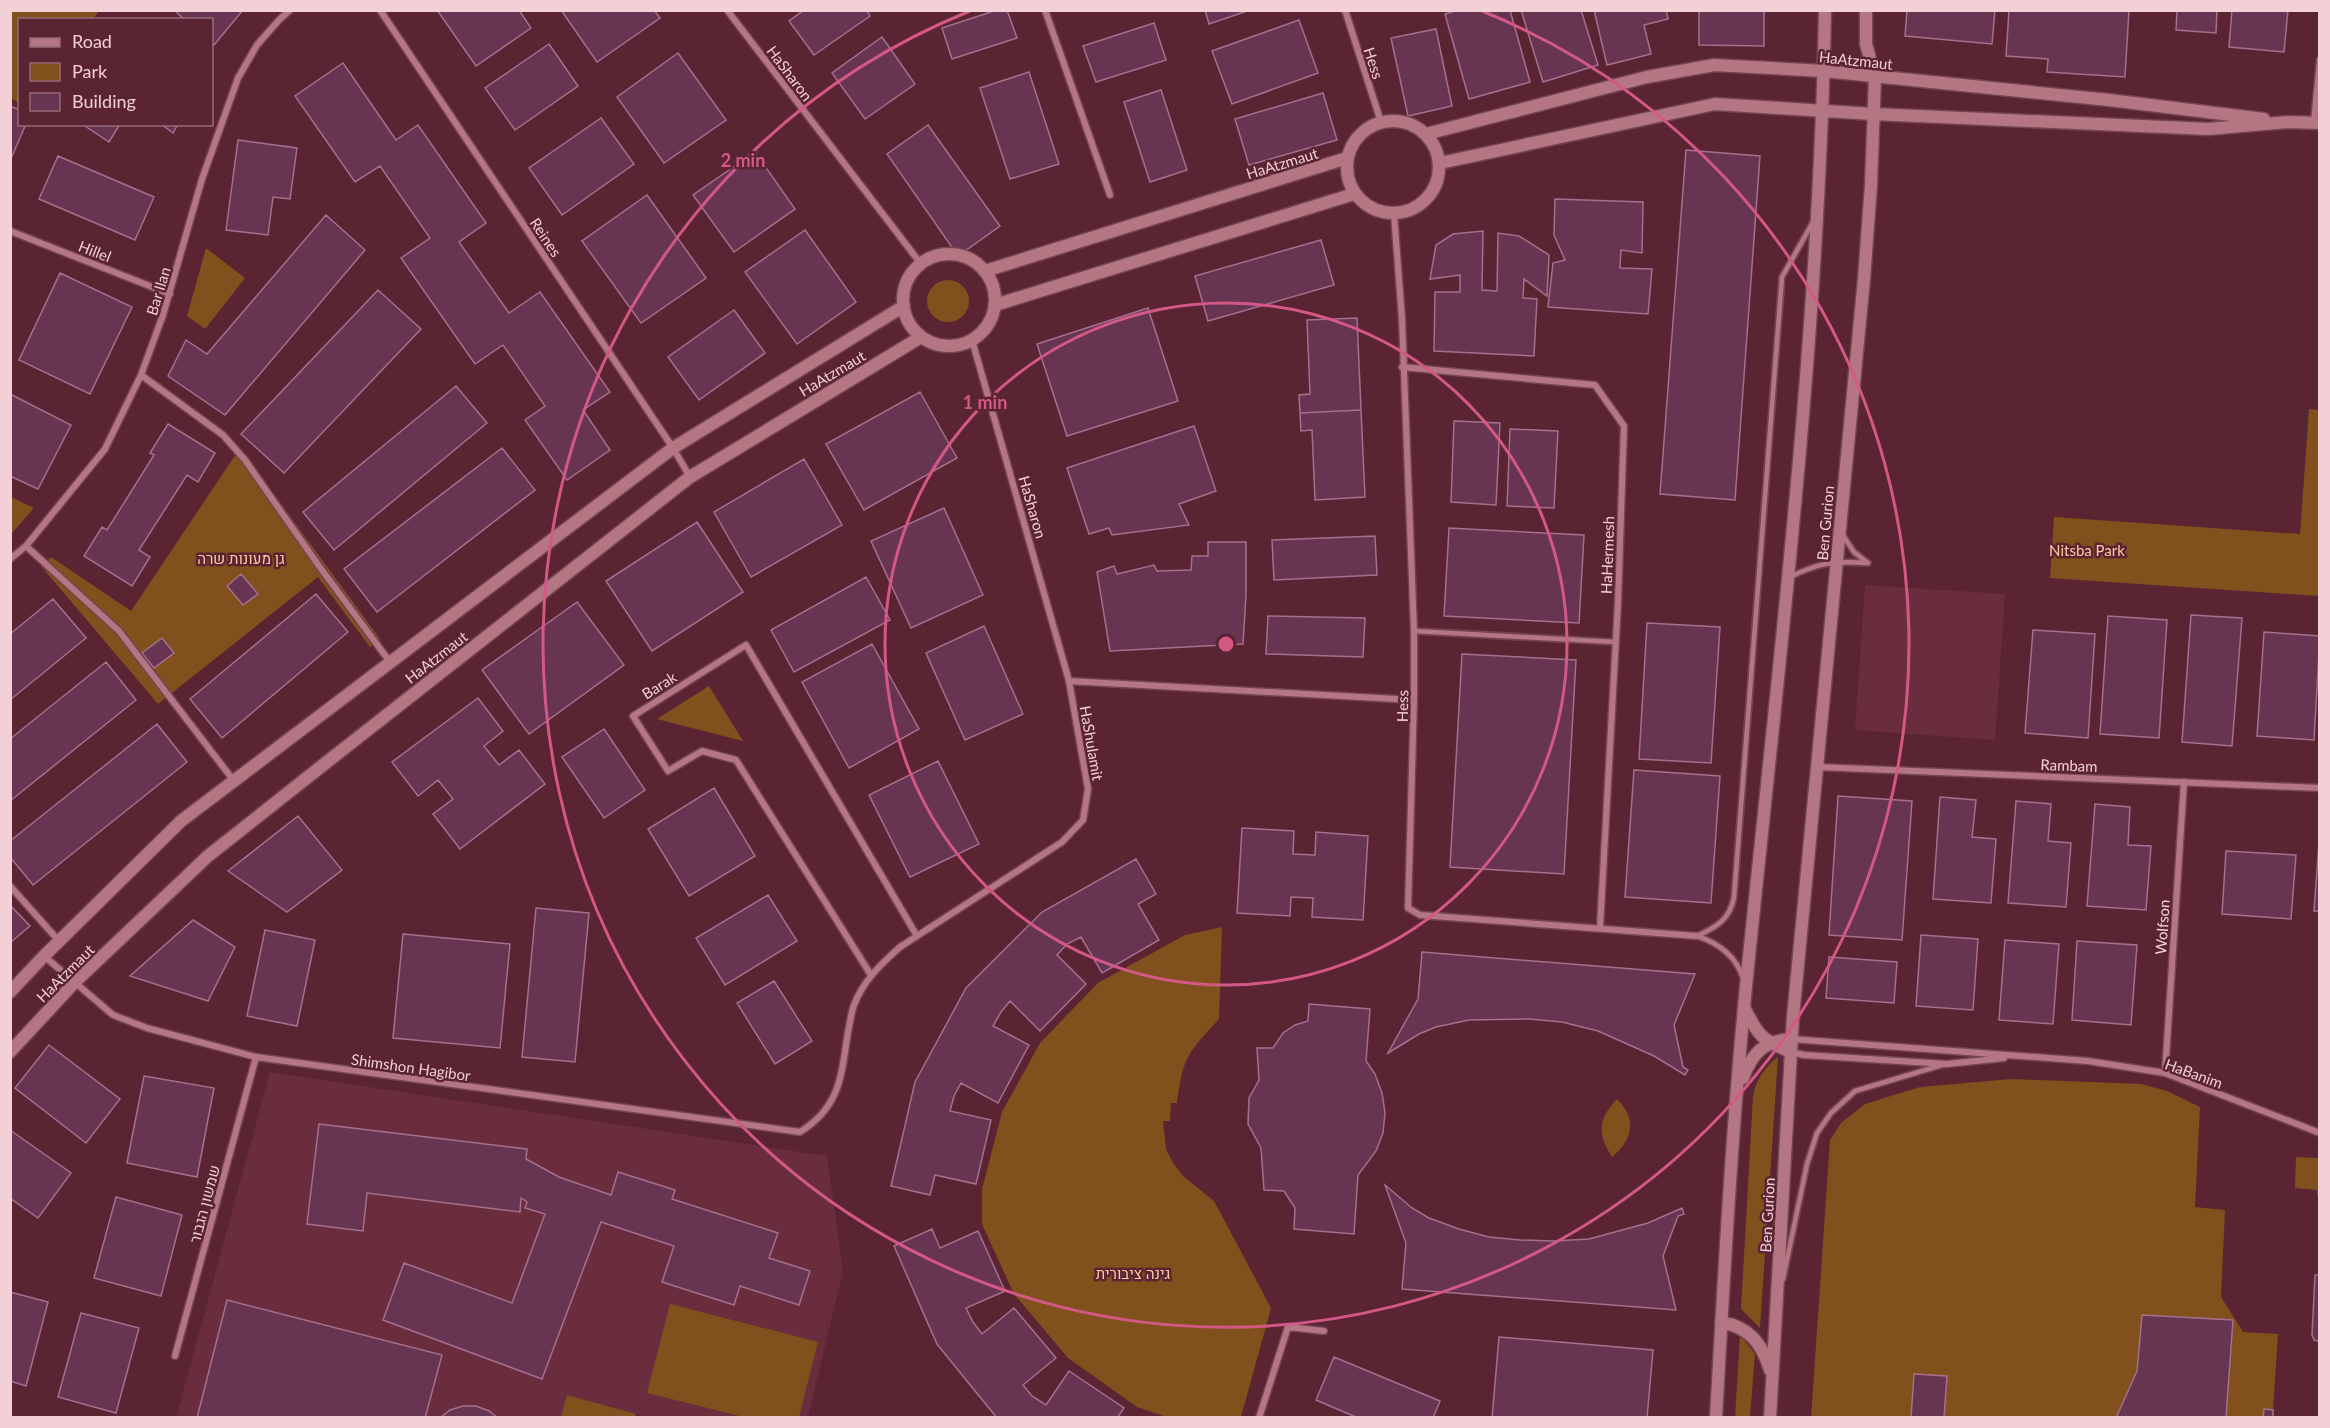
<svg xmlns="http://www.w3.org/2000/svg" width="2330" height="1428" font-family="Lato,Heebo,sans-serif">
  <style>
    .built { fill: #6a2d3d }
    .green { fill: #80511d }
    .building { fill: #673552; stroke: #a66f8e; stroke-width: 1.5 }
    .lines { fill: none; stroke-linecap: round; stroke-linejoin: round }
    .lane-casing { stroke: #744452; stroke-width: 8 }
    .street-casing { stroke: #744452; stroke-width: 9 }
    .secondary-casing { stroke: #744452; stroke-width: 15 }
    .lane { stroke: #b57684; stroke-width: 4.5 }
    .street { stroke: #b57684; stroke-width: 6 }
    .secondary { stroke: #b57684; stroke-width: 12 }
    .ring { fill: none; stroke: #d35886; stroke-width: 3 }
    .labels { text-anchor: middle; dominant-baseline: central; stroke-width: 5; stroke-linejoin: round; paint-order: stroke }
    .street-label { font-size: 15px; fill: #f3cfd6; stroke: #5a2432 }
    .park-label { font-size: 15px; fill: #fbcd9f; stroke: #5a2432 }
    .centre { fill: #d35886; stroke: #5a2432; stroke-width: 3 }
    .ring-label { font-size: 18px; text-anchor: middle; font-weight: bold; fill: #d35886; stroke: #5a2432; stroke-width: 5; stroke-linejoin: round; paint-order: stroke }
  </style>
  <rect width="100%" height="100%" fill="#5a2432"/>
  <path class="built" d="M1865,585L2005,594L1995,740L1855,730Z
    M270,1072L827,1156L843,1272L808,1417L649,1418L636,1414L635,1418H176Z"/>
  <path class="green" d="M10,11H99L93,19L20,20L19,103L11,98Z
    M206,248L245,278L205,329L187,316Z
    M927 301a21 21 0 1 1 42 0a21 21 0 1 1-42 0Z
    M2309,409L2319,410V596L2050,578L2054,517L2300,534Z
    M240,448L380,639L370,647L318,577L158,704L41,566L51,557L131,611Z
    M11,497L34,508L11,534Z
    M709,686L743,741L657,719Z
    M1222,927L1219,1019C1188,1053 1183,1056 1177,1103H1171L1170,1121H1163L1166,1149L1173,1163L1183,1176L1214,1201L1271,1308L1241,1417H1167L1137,1407L1068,1358L1014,1294L982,1224V1189L1002,1112L1040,1043L1098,983L1185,935Z
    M1778,1057L1760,1328L1741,1309L1753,1096C1757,1078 1764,1068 1778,1057Z
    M2011,1079L2141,1084L2167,1091L2200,1107L2195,1207L2225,1210L2221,1297L2243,1332L2278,1334L2273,1410L2264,1409L2263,1417H2226L2233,1320L2143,1315L2137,1371L2116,1417L1811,1418L1830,1140L1841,1123L1865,1104L1920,1087Z
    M1617,1099C1638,1120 1632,1140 1612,1157C1597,1134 1598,1119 1617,1099Z
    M2296,1157L2319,1158V1196H2317V1190L2295,1188Z
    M670,1304L818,1342L799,1417H744L647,1393Z
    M1740,1335L1755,1354L1750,1417L1735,1418Z
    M567,1395L636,1414L635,1417H561Z"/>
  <path class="building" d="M174,10H243L214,45L212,42V20H185Z
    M437,10H519L531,28L476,66Z
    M561,10H654L660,18L597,62Z
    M804,10H867L870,16L814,55L789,21Z
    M997,10H1007L1017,38L952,59L942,28Z
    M1205,10H1250L1209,24Z
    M1458,10H1510L1530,82L1469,99L1445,14Z
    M1521,10H1581L1598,65L1543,82Z
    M1594,10H1666L1668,19L1644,25L1651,54L1607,65Z
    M1699,10H1764V46L1699,45Z
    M1907,10H1995L1992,44L1905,36Z
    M2009,10H2129L2125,77L2047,72L2048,59L2006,56Z
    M2177,10H2217L2216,33L2176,30Z
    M2232,10H2288L2284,52L2229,47Z
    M1299,20L1318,73L1232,104L1212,51Z
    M1154,23L1166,60L1096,82L1083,46Z
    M1436,29L1452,106L1408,116L1391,38Z
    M882,37L915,84L865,119L832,73Z
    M549,44L578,86L515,130L485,88Z
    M678,53L726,120L664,163L617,97Z
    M343,63L396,140L418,125L486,223L459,242L509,313L540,292L610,392L583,410L610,450L567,480L525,420L545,406L503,345L475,364L401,258L430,238L380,166L355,182L295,96Z
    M1029,72L1059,164L1010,179L980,88Z
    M1161,90L1187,170L1150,182L1124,102Z
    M1323,93L1337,140L1249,165L1235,119Z
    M10,106L20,110V124H26L10,161Z
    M601,118L634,164L562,215L529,168Z
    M82,124H120L109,142Z
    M161,124H178L173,133Z
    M928,125L1000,226L958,256L887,154Z
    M238,140L297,148L290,199L273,197L268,235L226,230Z
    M1686,150L1760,156L1735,500L1660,494Z
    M755,152L795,209L734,252L693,195Z
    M58,156L154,197L135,240L39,199Z
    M647,195L706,278L641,323L582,241Z
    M1555,199L1643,202L1642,253L1621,250L1620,268L1652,269L1648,314L1548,307L1553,263L1565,260L1554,235Z
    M326,215L365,250L225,415L168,376L186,340L207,354Z
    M805,230L856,302L797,344L745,272Z
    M1483,231L1482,290L1497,291L1498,233L1519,236L1549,255L1547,296L1524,279L1523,298L1537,299L1534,356L1434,351L1435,292H1460V275L1430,279L1436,245L1453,234Z
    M1321,240L1334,285L1208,321L1195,276Z
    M60,273L132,307L90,394L19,360Z
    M378,290L421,329L284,473L241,434Z
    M1148,308L1178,401L1067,436L1037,344Z
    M734,310L765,353L699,400L668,357Z
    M1357,318L1361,410L1300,413L1299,395L1310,394L1307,320Z
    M456,386L487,423L334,550L303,512Z
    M920,392L957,458L864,510L826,444Z
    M10,394L71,425L38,489L10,476Z
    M1361,410L1365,497L1315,500L1312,430L1301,431L1300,413Z
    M1454,421L1500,423L1496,505L1451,502Z
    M168,424L215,453L198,482L187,475L139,550L150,557L132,586L84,556L102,527L107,530L154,455L150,453Z
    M1194,426L1216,491L1179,504L1189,525L1112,535L1109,528L1089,534L1067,468Z
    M1510,429L1558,431L1554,508L1507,506Z
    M502,448L535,490L377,612L344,569Z
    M804,459L842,525L751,577L714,512Z
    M944,508L983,595L911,628L871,541Z
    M697,522L743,592L652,651L606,581Z
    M1449,528L1584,535L1579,623L1444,616Z
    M1375,536L1377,575L1274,580L1272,540Z
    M1208,542H1246V595L1243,644L1110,651L1097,572L1114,566L1117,574L1154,565L1157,571L1191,570L1192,556H1208Z
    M241,574L258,594L243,605L227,586Z
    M866,577L890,620L794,672L771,630Z
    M316,594L348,632L222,738L190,699Z
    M53,599L86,638L10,700V634Z
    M577,602L624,665L529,734L482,670Z
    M2191,615L2242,618L2232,746L2182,742Z
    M1268,616L1365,618L1363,657L1266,654Z
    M2108,616L2167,620L2159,738L2100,734Z
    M1647,623L1720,627L1711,763L1639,759Z
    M984,626L1023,714L965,740L926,653Z
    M2033,630L2095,634L2088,738L2025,733Z
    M2264,632L2320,636L2314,740L2257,736Z
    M162,638L174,653L154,668L142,653Z
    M872,644L919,729L849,768L802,682Z
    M1462,654L1576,660L1564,874L1450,867Z
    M106,662L136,700L10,801V739Z
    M478,698L503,731L484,746L499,765L519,750L545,784L460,849L433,814L453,799L438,780L418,796L392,762Z
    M157,724L187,762L33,885L10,857V841Z
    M604,729L645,790L604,818L562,757Z
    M938,761L979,844L910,877L869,795Z
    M1634,770L1720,776L1711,903L1625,897Z
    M714,788L755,856L689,896L648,829Z
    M1838,796L1912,801L1902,940L1829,935Z
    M1940,797L1976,800L1972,837L1996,839L1991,903L1933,899Z
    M2016,801L2051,804L2048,841L2071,843L2066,907L2008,903Z
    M2095,804L2130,807L2128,845L2151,846L2146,910L2087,906Z
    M298,816L342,870L287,912L228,871Z
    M1242,828L1294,831L1293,854L1315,855L1316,832L1368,836L1363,920L1312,917L1313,898L1291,897L1290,916L1237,913Z
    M2320,828V911H2314Z
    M2226,851L2296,855L2291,919L2222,914Z
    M1136,859L1156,894L1138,904L1159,940L1102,973L1081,937L1067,944L1057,955L1086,984L1040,1031L1010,1001L1001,1012L993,1026L1029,1045L998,1103L961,1083L954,1096L950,1111L991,1120L976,1184L935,1175L930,1195L891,1186L915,1082L966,988L1042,912Z
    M768,895L797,941L725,985L696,938Z
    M10,905L30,926L10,943Z
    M536,908L589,913L575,1062L522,1057Z
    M193,920L235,947L208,1001L130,976Z
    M265,930L315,940L297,1026L247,1016Z
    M403,934L510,944L500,1048L393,1038Z
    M1921,935L1978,939L1973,1010L1916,1006Z
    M2005,940L2059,944L2053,1024L1999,1020Z
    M2077,941L2137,945L2131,1025L2072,1020Z
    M1422,952L1695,974L1674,1025L1683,1067L1688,1070L1685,1075L1654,1056L1598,1031L1562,1022L1530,1019L1469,1020L1436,1027L1419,1034L1388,1053L1418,999Z
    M1829,957L1897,962L1894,1003L1826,998Z
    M774,981L812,1041L775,1064L737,1003Z
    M1309,1004L1370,1009L1366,1061L1375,1074L1382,1093L1385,1113L1383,1133L1376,1151L1358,1175L1354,1234L1294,1229L1295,1208L1284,1191L1264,1190L1261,1148L1248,1124L1249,1098L1259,1080L1257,1048H1273L1283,1033L1295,1025L1308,1021Z
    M49,1045L120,1099L86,1143L15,1088Z
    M144,1076L214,1088L197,1177L127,1163Z
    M319,1124L527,1149L526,1159L559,1177L611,1195L618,1172L675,1190L672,1199L778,1233L769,1258L810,1271L799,1305L740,1286L734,1305L662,1282L674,1246L601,1222L542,1379L383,1320L404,1263L512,1303L545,1214L525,1208L527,1202L521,1198L520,1212L367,1193L363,1231L307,1224Z
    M10,1130L71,1173L38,1218L10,1198Z
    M1385,1185L1412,1208L1429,1218L1459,1229L1489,1237L1520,1240L1553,1241L1589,1239L1648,1223L1682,1208L1684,1214L1678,1216L1663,1256L1676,1310L1402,1289L1406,1243Z
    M116,1197L182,1215L161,1296L94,1278Z
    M932,1229L940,1248L978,1231L1005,1291L966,1308L973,1322L982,1334L1014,1308L1056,1358L1023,1385L1032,1396L1046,1405L1069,1371L1124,1408L1117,1418H997L937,1344L894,1246Z
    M2315,1275H2320V1342L2314,1340L2312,1335Z
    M10,1292L48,1302L26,1386L10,1381Z
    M227,1300L442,1355L425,1418H197Z
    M81,1313L139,1328L116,1413L58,1397Z
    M2142,1315L2233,1320L2226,1418H2116L2137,1371Z
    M1499,1337L1653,1350L1647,1418H1492Z
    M1334,1357L1440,1401L1433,1418H1358L1316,1400Z
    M1914,1374L1947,1376L1944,1418H1911Z
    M463,1406H476L489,1411L498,1418H440L450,1410Z
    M2264,1409L2273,1410V1418H2263Z"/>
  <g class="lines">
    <defs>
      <path id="lane" d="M1842,534L1854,552L1868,563
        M1790,577C1820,562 1834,561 1868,563
        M1414,631L1615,642
        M1697,936C1717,927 1730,919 1734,897L1782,277L1813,222
        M1697,936C1718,943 1736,956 1743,978
        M1783,1279L1807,1164L1817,1133L1831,1113L1855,1091L1942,1065"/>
      <path id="street" d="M380,10L673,448L690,477
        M727,10L921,264
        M1045,10L1110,195
        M1345,10L1381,122
        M2314,122L2320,60
        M1394,214L1402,319L1414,631V700L1408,908L1420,915L1697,936
        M10,231L170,294
        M972,340L1069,681
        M1402,367L1595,385L1624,426L1618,602L1600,928
        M141,375L223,435L245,460L319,566L390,662
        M26,546L119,631L234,781
        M10,559L26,546L105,449L141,375L163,315L202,179L238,78L257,45L279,20L290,10
        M1818,767L2320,788
        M10,886L59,941
        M44,956L113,1015L147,1028L256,1057L800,1132C841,1106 841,1076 848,1032C850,1023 851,1013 854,1005C863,981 881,964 900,947L1062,842L1083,820L1088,789L1069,681L1414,700
        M871,975L736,760L702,751L668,771L633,716L746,645L917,936
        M1791,1039L2088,1061L2165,1073L2320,1133
        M1791,1052L1804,1055L1947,1064L2004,1058
        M2165,1073L2184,782
        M175,1356L256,1057
        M1259,1418L1288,1327L1324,1331"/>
      <path id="secondary" d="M1347 167a46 46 0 1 1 92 0a46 46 0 1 1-92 0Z
        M1426,134L1647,77L1714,65L1824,71L2109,100L2264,119
        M1440,163L1715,104L1873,114L2208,129L2289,122L2320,123
        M903 300a46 46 0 1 1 92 0a46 46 0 1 1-92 0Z
        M985,271L1347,158
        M995,305L1354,194
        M10,992L44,956L181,821L673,448L904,306
        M1744,1007C1758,1036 1762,1040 1791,1052
        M10,1052L74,983L208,856L318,769L690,477L921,337
        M1743,1078C1752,1053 1764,1041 1791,1039
        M1721,1322C1749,1327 1762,1343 1770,1370
        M1716,1418C1724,1274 1732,1129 1746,986C1779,662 1819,337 1825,10
        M1770,1418L1793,1017L1864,279L1871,185L1875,77L1866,44V10"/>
    </defs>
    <use href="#lane" class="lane-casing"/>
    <use href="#street" class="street-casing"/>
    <use href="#secondary" class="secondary-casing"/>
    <use href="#lane" class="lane"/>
    <use href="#street" class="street"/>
    <use href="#secondary" class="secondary"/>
  </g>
  <g class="ring">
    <circle cx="1226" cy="644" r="341"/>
    <path d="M1482 11A683 683 0 1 1 970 11"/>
  </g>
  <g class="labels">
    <g class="street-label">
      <text transform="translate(1856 60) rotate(6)">HaAtzmaut</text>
      <text transform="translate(1374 63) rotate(72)">Hess</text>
      <text transform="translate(790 73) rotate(53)">HaSharon</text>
      <text transform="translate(1282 163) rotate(-17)">HaAtzmaut</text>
      <text transform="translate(546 237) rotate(56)">Reines</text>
      <text transform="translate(95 251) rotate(21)">Hillel</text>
      <text transform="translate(158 291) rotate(-73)">Bar Ilan</text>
      <text transform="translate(832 373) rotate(-31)">HaAtzmaut</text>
      <text transform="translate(1033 507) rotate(74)">HaSharon</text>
      <text transform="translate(1825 523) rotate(-85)">Ben Gurion</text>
      <text transform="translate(1607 555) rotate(-88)">HaHermesh</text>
      <text transform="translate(436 657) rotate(-38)">HaAtzmaut</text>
      <text transform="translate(659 685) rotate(-32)">Barak</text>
      <text transform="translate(1402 706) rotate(-89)">Hess</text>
      <text transform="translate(1092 743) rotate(80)">HaShulamit</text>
      <text transform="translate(2069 765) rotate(2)">Rambam</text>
      <text transform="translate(2162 927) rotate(-86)">Wolfson</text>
      <text transform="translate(65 973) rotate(-45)">HaAtzmaut</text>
      <text transform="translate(411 1067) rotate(8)">Shimshon Hagibor</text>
      <text transform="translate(2194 1073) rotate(20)">HaBanim</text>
      <text transform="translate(204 1204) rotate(-75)">שמשון הגבור</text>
      <text transform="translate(1767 1215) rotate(-87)">Ben Gurion</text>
    </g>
    <g class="park-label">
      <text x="2087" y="550">Nitsba Park</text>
      <text x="241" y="558">גן מעונות שרה</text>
      <text x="1133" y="1273">גינה ציבורית</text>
    </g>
  </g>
  <circle cx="1226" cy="644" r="9" class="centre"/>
  <g class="ring-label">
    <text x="743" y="167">2 min</text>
    <text x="985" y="409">1 min</text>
  </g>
  <rect width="2330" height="1428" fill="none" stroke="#f3cfd6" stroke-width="24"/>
  <rect x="18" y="18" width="195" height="108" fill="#5a2432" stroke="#976874" stroke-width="1.5"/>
  <rect x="30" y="38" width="30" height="9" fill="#b57684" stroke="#976874" stroke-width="1.5"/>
  <text x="72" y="48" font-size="18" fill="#f3cfd6">Road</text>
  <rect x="30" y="63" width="30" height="18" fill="#80511d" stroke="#976874" stroke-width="1.5"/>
  <text x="72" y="78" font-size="18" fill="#f3cfd6">Park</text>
  <rect x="30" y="93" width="30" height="18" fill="#673552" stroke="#976874" stroke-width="1.5"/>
  <text x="72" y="108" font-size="18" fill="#f3cfd6">Building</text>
</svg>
